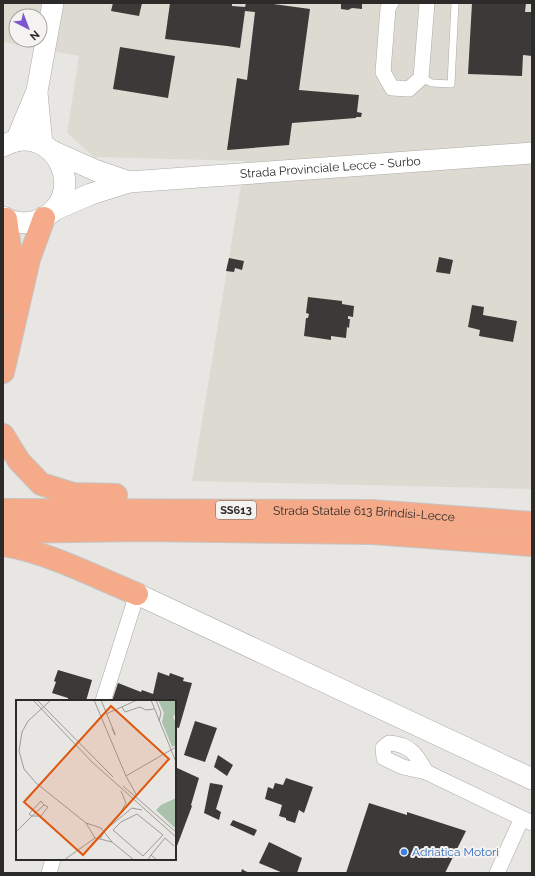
<svg xmlns="http://www.w3.org/2000/svg" width="535" height="876" font-family="Raleway,sans-serif">
  <style>
    .built { fill: #dddbd1; fill-rule: evenodd }
    .building { fill: #3c3a38 }
    .lines { fill: none; stroke-linecap: round; stroke-linejoin: round }
    .lane-casing { stroke: #abaaa7; stroke-width: 8 }
    .street-casing { stroke: #abaaa7; stroke-width: 16 }
    .secondary-casing { stroke: #abaaa7; stroke-width: 22 }
    .highway-casing { stroke: #c4c4c3; stroke-width: 24 }
    .lane { stroke: #fff; stroke-width: 7 }
    .street { stroke: #fff; stroke-width: 15 }
    .secondary { stroke: #fff; stroke-width: 21 }
    .highway { stroke: #f5aa8a; stroke-width: 22 }
    .shop-dot { fill: #3f7fe0; stroke: #f4f3f0; stroke-width: 1.5 }
    .labels { text-anchor: middle; dominant-baseline: central; stroke-width: 4; stroke-linejoin: round; paint-order: stroke }
    .shield { fill: #f4f3f0; stroke: #686765; stroke-width: 1 }
    .shield-label { font-size: 11px; font-weight: bold; fill: #2c2b2a }
    .street-label { font-size: 12px; fill: #2c2b2a; stroke: #f4f3f0 }
    .shop-label { font-size: 12px; fill: #366cbe; stroke: #f4f3f0; text-anchor: start }
    .inset-road { fill: none; stroke: #9c9b99; stroke-width: 1 }
    .view { fill: #df570e; fill-opacity: 0.15; stroke: #df570e; stroke-width: 2 }
    .inset-edge { fill: none; stroke: #2c2b2a; stroke-width: 2 }
  </style>
  <rect width="100%" height="100%" fill="#e7e6e3"/>
  <path class="built" d="M3,3H532V489L192,481L245,161L94,157L67,133L79,56L3,42ZM16,16H40V40H16Z"/>
  <path class="building" d="M113,3H142L139,16L111,11Z
    M170,3H232V6L245,7L246,3H266L310,9L299,90L359,95L357,112L362,113L361,117H356V118L292,123L289,145L227,150L237,78L247,80L255,12L245,11L240,48L227,46L165,39Z
    M341,3L362,4V9L352,8L348,10L341,9Z
    M472,3H526L525,12H532V56L523,55L522,76L468,74Z
    M120,47L175,56L168,98L113,89Z
    M439,257L453,260L450,274L436,272Z
    M229,258L244,261L242,270L235,268L234,272L226,271Z
    M308,297L342,301V304L354,306L353,317L348,316V319H350L349,328L347,327L346,338L331,336V340L304,336L306,318H308L309,314L306,313Z
    M472,305L484,307L483,315L517,321L513,342L479,336L480,330L468,327Z
    M58,670L92,680L86,701H68V698L52,693L56,682L54,681Z
    M158,672L169,676L170,673L184,678L183,681L192,683L179,728L175,727V701H112L118,683L141,692L142,690L153,694Z
    M195,721L217,728L205,762L184,755Z
    M218,755L233,765L227,776L214,767Z
    M175,767L199,778L191,805L192,806L177,846L175,845Z
    M286,778L313,787L304,813L299,810L295,823L286,820V818L279,816L282,805L265,799L268,787L273,789L275,783L283,785Z
    M210,783L222,785L223,786L216,809L221,812L219,820L204,813Z
    M369,803L407,815V812L466,831L445,873H346Z
    M233,820L257,830L254,836L230,825Z
    M269,842L302,858L297,873H283L259,863Z
    M242,869L245,871L250,873H241Z"/>
  <g class="lines">
    <defs>
      <path id="lane" d="M421,78L432,83L451,84L455,3"/>
      <path id="street" d="M391,3L388,8L383,72L392,88L409,89L421,78L427,3
        M103,701L137,594
        M426,772C417,755 410,744 389,743L383,748L384,758L403,767L426,772L532,823
        M49,873L53,859
        M497,873L522,818"/>
      <g id="secondary">
        <path d="M37,93L42,144"/>
        <path d="M16,141L37,91L53,3"/>
        <path d="M3,146C56,117 93,201 36,221C26,224 12,223 3,217"/>
        <path d="M52,151L97,171L129,182"/>
        <path id="s1" d="M54,210L91,194L129,182L532,153"/>
        <path d="M137,594L532,779"/>
      </g>
      <g id="highway">
        <path d="M3,304L12,264L6,219"/>
        <path d="M3,372L29,259L44,218"/>
        <path d="M3,435L19,461L41,484L73,494L116,495"/>
        <path id="s2" d="M3,510L371,511L532,523"/>
        <path d="M3,532L141,530L373,533L532,545"/>
        <path d="M3,545C48,552 95,577 137,594"/>
      </g>
    </defs>
    <use href="#lane" class="lane-casing"/>
    <use href="#street" class="street-casing"/>
    <use href="#secondary" class="secondary-casing"/>
    <use href="#highway" class="highway-casing"/>
    <use href="#lane" class="lane"/>
    <use href="#street" class="street"/>
    <use href="#secondary" class="secondary"/>
    <use href="#highway" class="highway"/>
  </g>
  <circle class="shop-dot" cx="404" cy="852" r="4"/>
  <g class="labels">
    <rect class="shield" x="216" y="501" width="40" height="18" rx="3"/>
    <g class="shield-label">
      <text x="236" y="510">SS613</text>
    </g>
    <g class="street-label">
      <text stroke="none"><textPath href="#s1" startOffset="282">Strada Provinciale Lecce - Surbo</textPath></text>
      <text stroke="none"><textPath href="#s2" startOffset="361">Strada Statale 613 Brindisi-Lecce</textPath></text>
    </g>
    <g class="shop-label">
      <text x="412" y="852">Adriatica Motori</text>
    </g>
  </g>
  <g transform="translate(16 700)">
    <rect width="160" height="160" fill="#e7e6e3"/>
    <path d="M142,0H160V13L157,17L160,23V45L156,47L146,22L148,13ZM160,98V129L140,110L145,105Z" fill="#aac2ac"/>
    <path class="inset-road" d="M17,0L76,62L160,137M21,0L97,77M35,0L12,21L6,32L3,51L8,69L20,83L70,123L85,128L96,142L118,160M78,0L110,76L160,47M85,0L99,34V35L96,28M135,0L160,62M140,0L145,13L143,21M106,7L109,12L124,7L130,10L138,9M90,14L121,0M110,76L121,96M107,86L160,132M105,91L110,103L105,112M121,114L147,135L127,156L97,130L105,122ZM16,116L13,114L25,101L28,105M70,123L79,138L84,139L88,132M88,131L116,108L126,110M0,132L16,116L28,105L32,107L25,116H16M84,139L96,142M135,155L149,138L158,146M48,160L79,138M132,160L135,155L141,160"/>
    <path class="view" d="M95,6L153,59L67,155L8,102Z"/>
    <rect width="160" height="160" class="inset-edge"/>
  </g>
  <rect width="535" height="876" fill="none" stroke="#2c2b2a" stroke-width="8"/>
  <g transform="translate(28 28) rotate(138)"><circle r="19" fill="#f4f3f0" stroke="#a4a3a1"/>
  <path d="M0-3L7 15L0 10L-7 15Z" fill="#7e56d0"/>
  <text y="-6" font-size="11" font-weight="bold" text-anchor="middle" fill="#2c2b2a">N</text>
  </g>
</svg>
